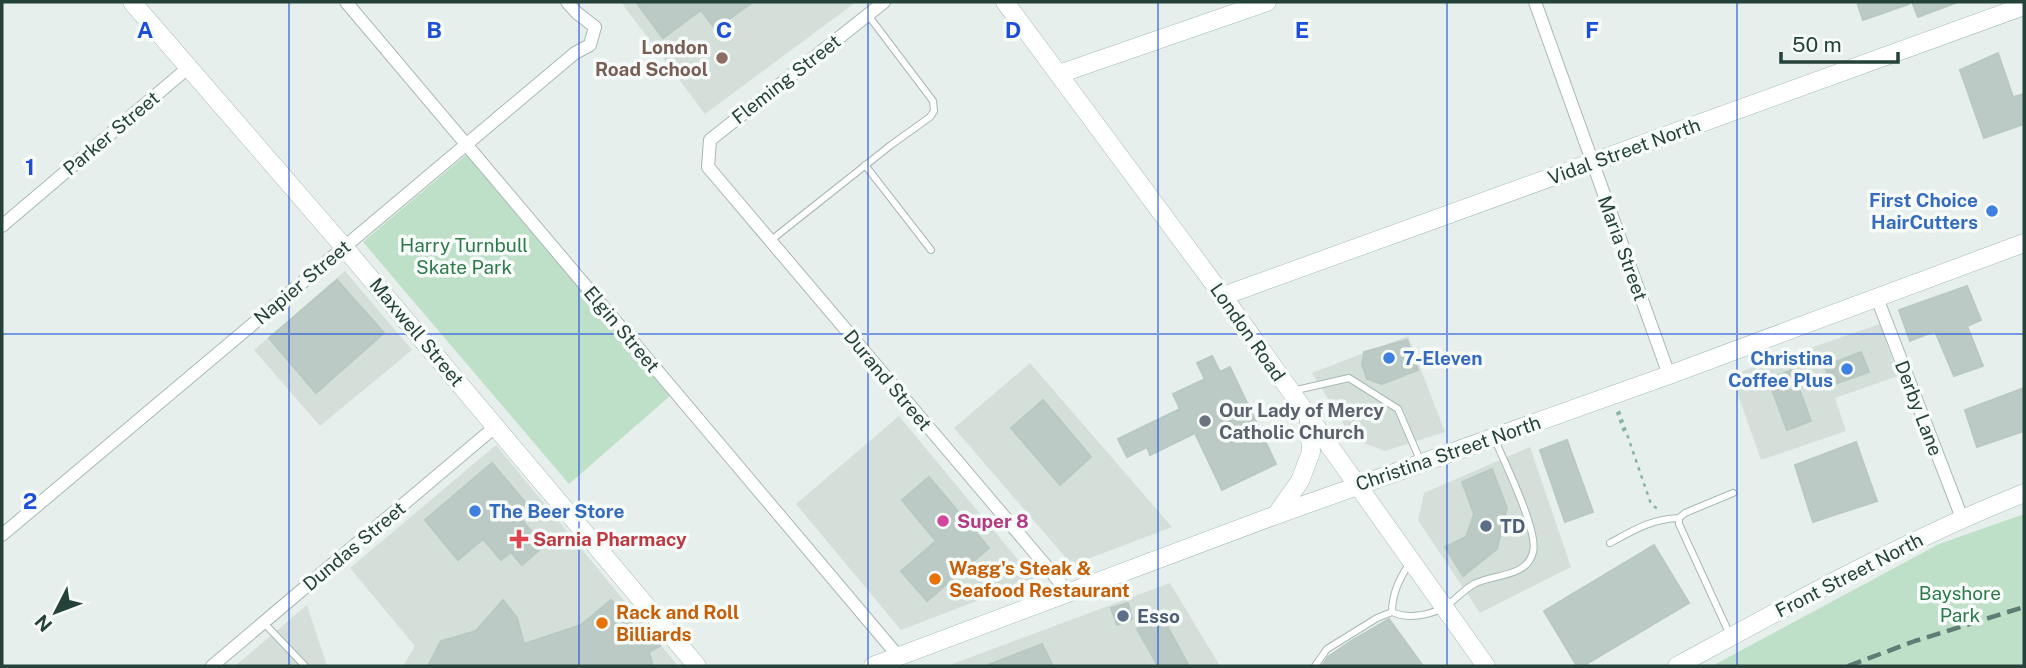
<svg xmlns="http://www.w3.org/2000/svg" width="2026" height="668" font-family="'Public Sans',sans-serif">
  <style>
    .built { fill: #d4dfda }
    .green { fill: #bfe0c8 }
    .building { fill: #bbcac4; stroke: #b8c9c2; stroke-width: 2 }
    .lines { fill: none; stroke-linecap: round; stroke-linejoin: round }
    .lane-casing { stroke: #a8b8b2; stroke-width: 8 }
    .street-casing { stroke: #a8b8b2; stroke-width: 14 }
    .secondary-casing { stroke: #a4bbb3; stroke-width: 19 }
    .path { stroke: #86b3a5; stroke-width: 2.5; stroke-dasharray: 3.5 5; stroke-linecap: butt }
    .lane { stroke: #fff; stroke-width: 6 }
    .street { stroke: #fff; stroke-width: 12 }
    .secondary { stroke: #fff; stroke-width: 18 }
    .rail { stroke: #5f7d75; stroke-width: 4.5; stroke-dasharray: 14 7; stroke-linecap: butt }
    .grid { fill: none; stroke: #1d4ed8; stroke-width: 2; stroke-opacity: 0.55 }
    .education-dot { fill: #8d6e63; stroke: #f7fbf9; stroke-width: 2.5 }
    .shop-dot { fill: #3f7fe0; stroke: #f7fbf9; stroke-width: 2.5 }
    .worship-dot { fill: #6b7280; stroke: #f7fbf9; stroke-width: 2.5 }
    .hotel-dot { fill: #d1479c; stroke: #f7fbf9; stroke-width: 2.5 }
    .service-dot { fill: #5c6f8a; stroke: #f7fbf9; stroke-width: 2.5 }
    .health-dot { fill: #e0444e; stroke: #f7fbf9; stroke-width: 2.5 }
    .food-dot { fill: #e8710a; stroke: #f7fbf9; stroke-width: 2.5 }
    .labels { text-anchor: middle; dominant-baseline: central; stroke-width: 7; stroke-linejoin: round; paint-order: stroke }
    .education-label { font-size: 19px; font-weight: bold; fill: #785e54; stroke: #f7fbf9; text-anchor: end }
    .street-label { font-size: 19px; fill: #24423a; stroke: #f7fbf9 }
    .shop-label { font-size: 19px; font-weight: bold; fill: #366cbe; stroke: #f7fbf9; text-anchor: end }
    .park-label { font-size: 19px; fill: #2d7a4b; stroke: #f7fbf9 }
    .worship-label { font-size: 19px; font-weight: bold; fill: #5b616d; stroke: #f7fbf9; text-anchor: start }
    .hotel-label { font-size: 19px; font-weight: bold; fill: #b23c85; stroke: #f7fbf9; text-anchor: start }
    .service-label { font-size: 19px; font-weight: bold; fill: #4e5e75; stroke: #f7fbf9; text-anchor: start }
    .health-label { font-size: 19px; font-weight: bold; fill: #be3a42; stroke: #f7fbf9; text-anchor: start }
    .food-label { font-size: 19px; font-weight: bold; fill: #c56008; stroke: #f7fbf9; text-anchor: start }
    .grid-label { font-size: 23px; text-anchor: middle; font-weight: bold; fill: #1d4ed8; stroke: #f7fbf9; stroke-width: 7; stroke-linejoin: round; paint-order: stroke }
  </style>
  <rect width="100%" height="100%" fill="#e6efeb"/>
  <path class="built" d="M621,2H856L705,114Z
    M345,271L412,350L320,426L254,350Z
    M1880,324L1898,376L1835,398L1846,431L1761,460L1731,375Z
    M1408,336L1445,432L1385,451L1353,439L1312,373Z
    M1030,363L1172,527L1072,565L954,428Z
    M899,416L1034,579L901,630L796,504Z
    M496,445L678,666H403L415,646L350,568Z
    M1530,447L1571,567L1480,613L1418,520L1424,493Z
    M1170,583L1220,666H947Z
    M307,605L327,666H235Z"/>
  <path class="green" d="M467,154L670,396L569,484L363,242Z
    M2024,514V666H1712L1939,544Z"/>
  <path class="building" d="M636,2H753L715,29L701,10L663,38Z
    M1857,2H1909V4L1863,20Z
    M1912,2H1954L1955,3L1918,17Z
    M1998,53L2013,97L2024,94V124L1984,138L1960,70Z
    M337,280L384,333L316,393L269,338Z
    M1967,286L1981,320L1967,326L1983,366L1954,376L1935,331L1910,341L1899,310Z
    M1407,340L1418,370L1382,384L1367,379L1362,365L1364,352Z
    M1861,352L1869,372L1832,385L1825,366Z
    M1212,356L1220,372L1230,367L1276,464L1222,490L1195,433L1150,455L1147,447L1127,457L1118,439L1180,409L1173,394L1205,379L1197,363Z
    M1792,370L1811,421L1787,430L1768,379Z
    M2024,388V431L1977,447L1965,410Z
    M1043,400L1091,457L1060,485L1011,428Z
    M1567,440L1593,512L1565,522L1540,450Z
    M1856,442L1877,501L1813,522L1795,465Z
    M492,463L526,503L515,512L544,546L522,565L511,552L501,560L483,539L458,560L425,520Z
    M1492,469L1507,508L1497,549L1463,576L1445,547L1466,537L1474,514L1462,482Z
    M929,477L989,548L927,601L901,571L936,541L902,500Z
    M1654,545L1689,603L1583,666H1577L1544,611Z
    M503,600L517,618L524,644L581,625L611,600L643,636L649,632L660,646L649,652L653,666H428L441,641L476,631Z
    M1128,603L1132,619L1117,625L1111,608Z
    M1161,615L1189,666H1158L1137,629Z
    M1389,619L1423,666H1322L1328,657L1351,641Z
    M1042,644L1053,666H988V665Z"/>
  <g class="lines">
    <defs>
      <path id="lane" d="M865,165L931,250
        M770,241L891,145L930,117L934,111L933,101L868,15
        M1292,391L1349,378L1398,409L1420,460
        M1610,543C1634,530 1651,519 1679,518
        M1410,563C1400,577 1392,595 1392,612C1407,619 1429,616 1444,607C1455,601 1463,590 1474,584C1492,574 1527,578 1533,552C1539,532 1504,461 1495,440
        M264,623L305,666
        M1730,635L1679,524V518L1685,513L1733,493
        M1315,666L1327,649L1377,618L1392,612"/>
      <path id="street" d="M346,2L899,657
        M884,2L710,140L708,167L1069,593
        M1535,2L1669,375
        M2,226L189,67
        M1877,298L1962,518
        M2,535L575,53L590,45L595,27L577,13L567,2
        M212,666L496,426"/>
      <path id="secondary" d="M132,2L344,247L697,666
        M1005,2L1223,296L1486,666
        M1059,74L1267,2
        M1223,296L2024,6
        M1276,515L1300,481L1311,452L1309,420
        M873,666L1276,515L1669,375L2024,243
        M1677,666C1791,604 1904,541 2024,493"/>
    </defs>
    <use href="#lane" class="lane-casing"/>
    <use href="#street" class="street-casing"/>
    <use href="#secondary" class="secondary-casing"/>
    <path class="path" d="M1619,411L1651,504L1659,510
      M1617,412L1624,432"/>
    <use href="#lane" class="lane"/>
    <use href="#street" class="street"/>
    <use href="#secondary" class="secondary"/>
    <path class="rail" d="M1848,666L1915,641L2024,607"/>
  </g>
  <path class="grid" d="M289,2V666M579,2V666M868,2V666M1158,2V666M1447,2V666M1737,2V666M2,334H2024"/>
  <circle class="education-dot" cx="722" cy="58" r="7"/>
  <g class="shop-dot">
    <circle cx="1992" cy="211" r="7"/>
    <circle cx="1389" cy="358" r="7"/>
    <circle cx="1847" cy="369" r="7"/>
    <circle cx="475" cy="511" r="7"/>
  </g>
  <circle class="worship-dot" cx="1205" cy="421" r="7"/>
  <circle class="hotel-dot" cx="943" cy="521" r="7"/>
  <g class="service-dot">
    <circle cx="1486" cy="526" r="7"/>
    <circle cx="1123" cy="616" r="7"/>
  </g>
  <path class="health-dot" d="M515.5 528.5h7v7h7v7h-7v7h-7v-7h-7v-7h7z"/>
  <g class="food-dot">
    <circle cx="935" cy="579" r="7"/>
    <circle cx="602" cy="623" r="7"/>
  </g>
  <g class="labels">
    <g class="education-label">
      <text x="708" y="47">London<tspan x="708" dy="22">Road School</tspan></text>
    </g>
    <g class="street-label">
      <text transform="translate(786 79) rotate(-38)">Fleming Street</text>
      <text transform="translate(111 133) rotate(-40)">Parker Street</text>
      <text transform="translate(1624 151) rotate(-20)">Vidal Street North</text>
      <text transform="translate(1623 248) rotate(70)">Maria Street</text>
      <text transform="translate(302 282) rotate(-40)">Napier Street</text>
      <text transform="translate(622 329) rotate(50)">Elgin Street</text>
      <text transform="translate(417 332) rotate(50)">Maxwell Street</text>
      <text transform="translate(1248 332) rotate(55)">London Road</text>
      <text transform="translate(888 380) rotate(50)">Durand Street</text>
      <text transform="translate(1919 408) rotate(69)">Derby Lane</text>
      <text transform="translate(1448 453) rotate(-19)">Christina Street North</text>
      <text transform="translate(354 546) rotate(-40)">Dundas Street</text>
      <text transform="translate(1849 575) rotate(-27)">Front Street North</text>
    </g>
    <g class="shop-label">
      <text x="1978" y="200">First Choice<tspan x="1978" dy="22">HairCutters</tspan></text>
      <text x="1403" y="358" text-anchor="start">7-Eleven</text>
      <text x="1833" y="358">Christina<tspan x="1833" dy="22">Coffee Plus</tspan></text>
      <text x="489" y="511" text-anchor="start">The Beer Store</text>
    </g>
    <g class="park-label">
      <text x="464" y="245">Harry Turnbull<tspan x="464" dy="22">Skate Park</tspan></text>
      <text x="1960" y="593">Bayshore<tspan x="1960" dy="22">Park</tspan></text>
    </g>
    <g class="worship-label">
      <text x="1219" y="410">Our Lady of Mercy<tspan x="1219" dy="22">Catholic Church</tspan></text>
    </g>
    <g class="hotel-label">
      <text x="957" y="521">Super 8</text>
    </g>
    <g class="service-label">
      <text x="1500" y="526">TD</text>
      <text x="1137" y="616">Esso</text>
    </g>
    <g class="health-label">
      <text x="533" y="539">Sarnia Pharmacy</text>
    </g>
    <g class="food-label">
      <text x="949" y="568">Wagg's Steak &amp;<tspan x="949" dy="22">Seafood Restaurant</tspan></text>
      <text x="616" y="612">Rack and Roll<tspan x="616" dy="22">Billiards</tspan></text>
    </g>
  </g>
  <g class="grid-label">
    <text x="145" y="38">A</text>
    <text x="434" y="38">B</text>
    <text x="724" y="38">C</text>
    <text x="1013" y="38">D</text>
    <text x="1302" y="38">E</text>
    <text x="1592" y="38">F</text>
    <text x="30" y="175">1</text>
    <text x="30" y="509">2</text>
  </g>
  <rect width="2026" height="668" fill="none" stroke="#24423a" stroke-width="7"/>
  <g transform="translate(56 612) rotate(228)" stroke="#f7fbf9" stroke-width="5" paint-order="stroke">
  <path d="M0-5L12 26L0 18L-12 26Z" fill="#24423a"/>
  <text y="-10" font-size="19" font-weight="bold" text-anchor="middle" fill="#24423a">N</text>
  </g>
  <path d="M1781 52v10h117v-10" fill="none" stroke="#24423a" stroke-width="3.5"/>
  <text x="1792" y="52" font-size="21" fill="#24423a" stroke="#f7fbf9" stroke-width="5" paint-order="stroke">50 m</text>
</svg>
